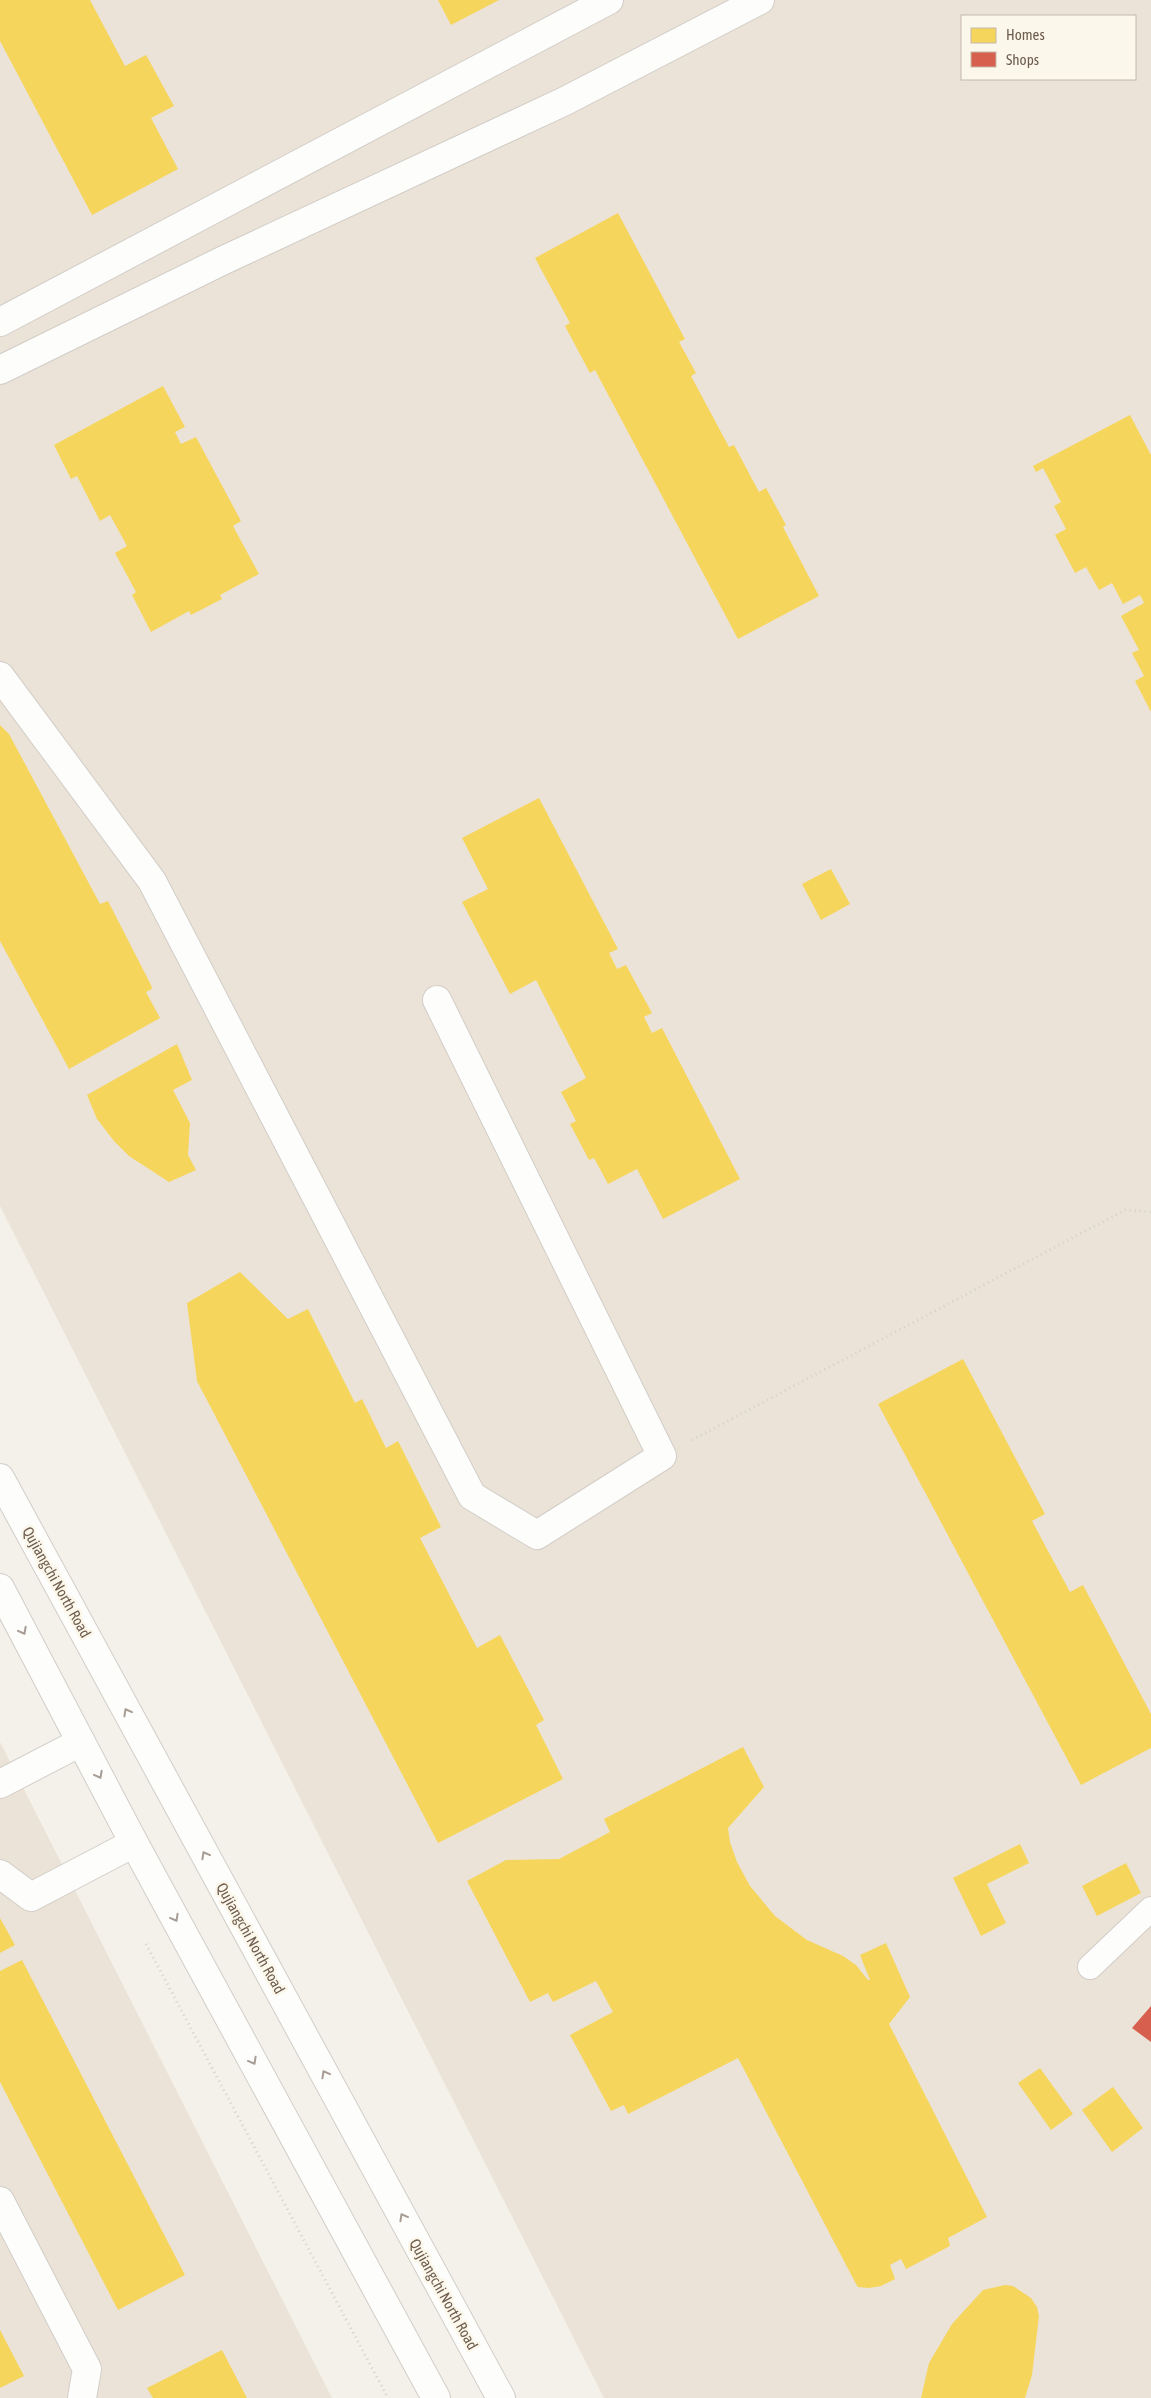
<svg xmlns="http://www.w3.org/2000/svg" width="1151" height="2398" font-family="'Asap Condensed',sans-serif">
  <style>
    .residential { fill: #ebe3d7; fill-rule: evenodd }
    .homes { fill: #f6d55c }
    .shops { fill: #d6604d }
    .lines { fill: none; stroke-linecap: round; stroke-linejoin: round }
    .service-casing { stroke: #d2cdc7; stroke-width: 26 }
    .minor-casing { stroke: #d2cdc7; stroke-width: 30 }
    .secondary-casing { stroke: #d2cdc7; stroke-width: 30 }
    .path { stroke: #d6d0cb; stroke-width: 3; stroke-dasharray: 1 4; stroke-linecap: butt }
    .service { stroke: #fdfdfc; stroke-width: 24 }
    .minor { stroke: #fdfdfc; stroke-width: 28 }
    .secondary { stroke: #fdfdfc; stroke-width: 28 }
    .oneway { stroke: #a79d94 }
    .labels { text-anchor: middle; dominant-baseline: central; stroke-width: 5; stroke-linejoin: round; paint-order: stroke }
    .street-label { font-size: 15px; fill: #6e5d4e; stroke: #fcf7eb }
  </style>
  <rect width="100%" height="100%" fill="#f4f1ea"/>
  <path class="residential" d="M0,0H1151V2398H604L0,1206ZM962,16H1135V79H962Z
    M0,1742L332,2398H0Z"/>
  <path class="homes" d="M0,0H90L125,66L146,55L174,106L151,118L178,169L92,215L0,41Z
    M438,0H499L451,25Z
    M618,213L685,339L679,342L696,373L691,376L729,447L734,445L759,492L766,488L786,525L783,527L819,596L738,639L595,370L590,373L565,326L570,323L535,258Z
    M163,386L185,427L175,432L181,444L196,437L241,521L233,526L259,574L220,595L222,599L191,615L189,611L151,632L132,595L136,592L115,553L127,546L110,515L100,521L77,476L71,479L54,445Z
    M1130,415L1151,455V712L1135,681L1144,676L1132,653L1139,650L1121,616L1144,603L1140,595L1123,604L1112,583L1099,590L1086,567L1075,573L1055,535L1066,529L1054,506L1061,502L1043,468L1036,472L1033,466Z
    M0,725L9,734L100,904L108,901L151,985L152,989L146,992L160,1018L69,1069L0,941Z
    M539,798L618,949L609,953L617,969L626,965L652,1013L644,1017L652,1033L662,1028L740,1179L663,1219L637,1169L608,1184L594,1158L589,1160L570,1124L576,1121L561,1092L586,1078L536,980L510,994L462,902L488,889L462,838Z
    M831,869L850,904L821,920L802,884Z
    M177,1044L192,1080L173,1090L190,1123L188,1155L196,1170L169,1182L129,1156L114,1141L97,1119L87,1095Z
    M240,1272L288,1319L308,1309L355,1403L362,1399L386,1448L398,1441L441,1527L420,1538L477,1648L500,1635L544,1720L536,1725L563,1779L438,1843L197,1381L187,1303Z
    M963,1359L1045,1514L1032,1521L1070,1592L1083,1585L1151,1714V1748L1081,1785L878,1404Z
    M743,1747L764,1787L728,1828L730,1842L737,1862L750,1886L775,1916L807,1940L843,1956L856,1965L868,1980H870L860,1955L886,1943L910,1997L889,2024L987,2217L948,2238L950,2246L906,2269L901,2259L890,2265L895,2279L881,2286L869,2288L858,2287L856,2284L738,2058L628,2114L624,2105L611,2111L570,2035L613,2012L596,1981L553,2002L548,1993L530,2002L467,1881L506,1860L559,1859L610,1832L604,1819Z
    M1020,1844L1029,1863L987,1884L1006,1923L981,1936L953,1878Z
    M1126,1863L1141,1893L1097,1916L1082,1886Z
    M0,1918L15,1945L0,1953Z
    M22,1960L185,2275L118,2310L0,2082V1971Z
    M1040,2068L1073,2114L1051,2130L1018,2083Z
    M1113,2087L1143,2128L1112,2152L1082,2110Z
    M1005,2285L1013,2286L1031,2298L1037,2307L1039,2316L1032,2375L1025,2398H921L929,2363L952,2324L983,2290Z
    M0,2330L24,2376L0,2388Z
    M222,2350L247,2398H153L147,2388Z"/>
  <path class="shops" d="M1151,2006V2042L1132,2028Z"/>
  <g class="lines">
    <defs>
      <path id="service" d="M1090,1967L1151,1909"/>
      <path id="minor" d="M0,322L609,0
        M0,370L224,260L565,101L760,0
        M0,676L152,881L472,1496L537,1535L662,1456L437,1000
        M0,1784L81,1742
        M0,1874L31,1897L134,1843
        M0,2201L87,2369L82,2398"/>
      <path id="secondary" d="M0,1478L501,2398
        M0,1588L134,1843L436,2398"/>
    </defs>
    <use href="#service" class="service-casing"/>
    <use href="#minor" class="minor-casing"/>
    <use href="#secondary" class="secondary-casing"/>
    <path class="path" d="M692,1440L1125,1210L1151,1212
      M146,1944L388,2398"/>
    <use href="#service" class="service"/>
    <use href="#minor" class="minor"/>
    <use href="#secondary" class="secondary"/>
  </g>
  <defs><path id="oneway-chevron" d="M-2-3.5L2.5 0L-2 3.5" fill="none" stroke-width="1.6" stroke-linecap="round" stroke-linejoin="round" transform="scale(1.25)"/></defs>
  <g class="oneway">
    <use href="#oneway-chevron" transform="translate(23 1631) rotate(62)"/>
    <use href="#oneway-chevron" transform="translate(127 1712) rotate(-119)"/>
    <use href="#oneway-chevron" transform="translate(99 1775) rotate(62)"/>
    <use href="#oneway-chevron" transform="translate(205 1855) rotate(-119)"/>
    <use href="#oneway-chevron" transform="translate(175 1918) rotate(61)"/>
    <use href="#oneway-chevron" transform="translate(253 2061) rotate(61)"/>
    <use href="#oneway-chevron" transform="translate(325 2074) rotate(-119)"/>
    <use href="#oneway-chevron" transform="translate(403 2217) rotate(-119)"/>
  </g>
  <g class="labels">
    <g class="street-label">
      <text transform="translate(57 1582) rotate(61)">Qujiangchi North Road</text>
      <text transform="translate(251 1938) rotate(61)">Qujiangchi North Road</text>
      <text transform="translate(444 2294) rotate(61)">Qujiangchi North Road</text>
    </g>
  </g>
  <rect x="961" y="15" width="175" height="65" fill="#fcf7eb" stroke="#c3b9ac"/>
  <rect x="971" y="28" width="25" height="15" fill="#f6d55c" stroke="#c3b9ac"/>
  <text x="1006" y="40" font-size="15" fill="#6e5d4e">Homes</text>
  <rect x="971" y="52" width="25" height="15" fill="#d6604d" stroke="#c3b9ac"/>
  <text x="1006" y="65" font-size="15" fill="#6e5d4e">Shops</text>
</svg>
